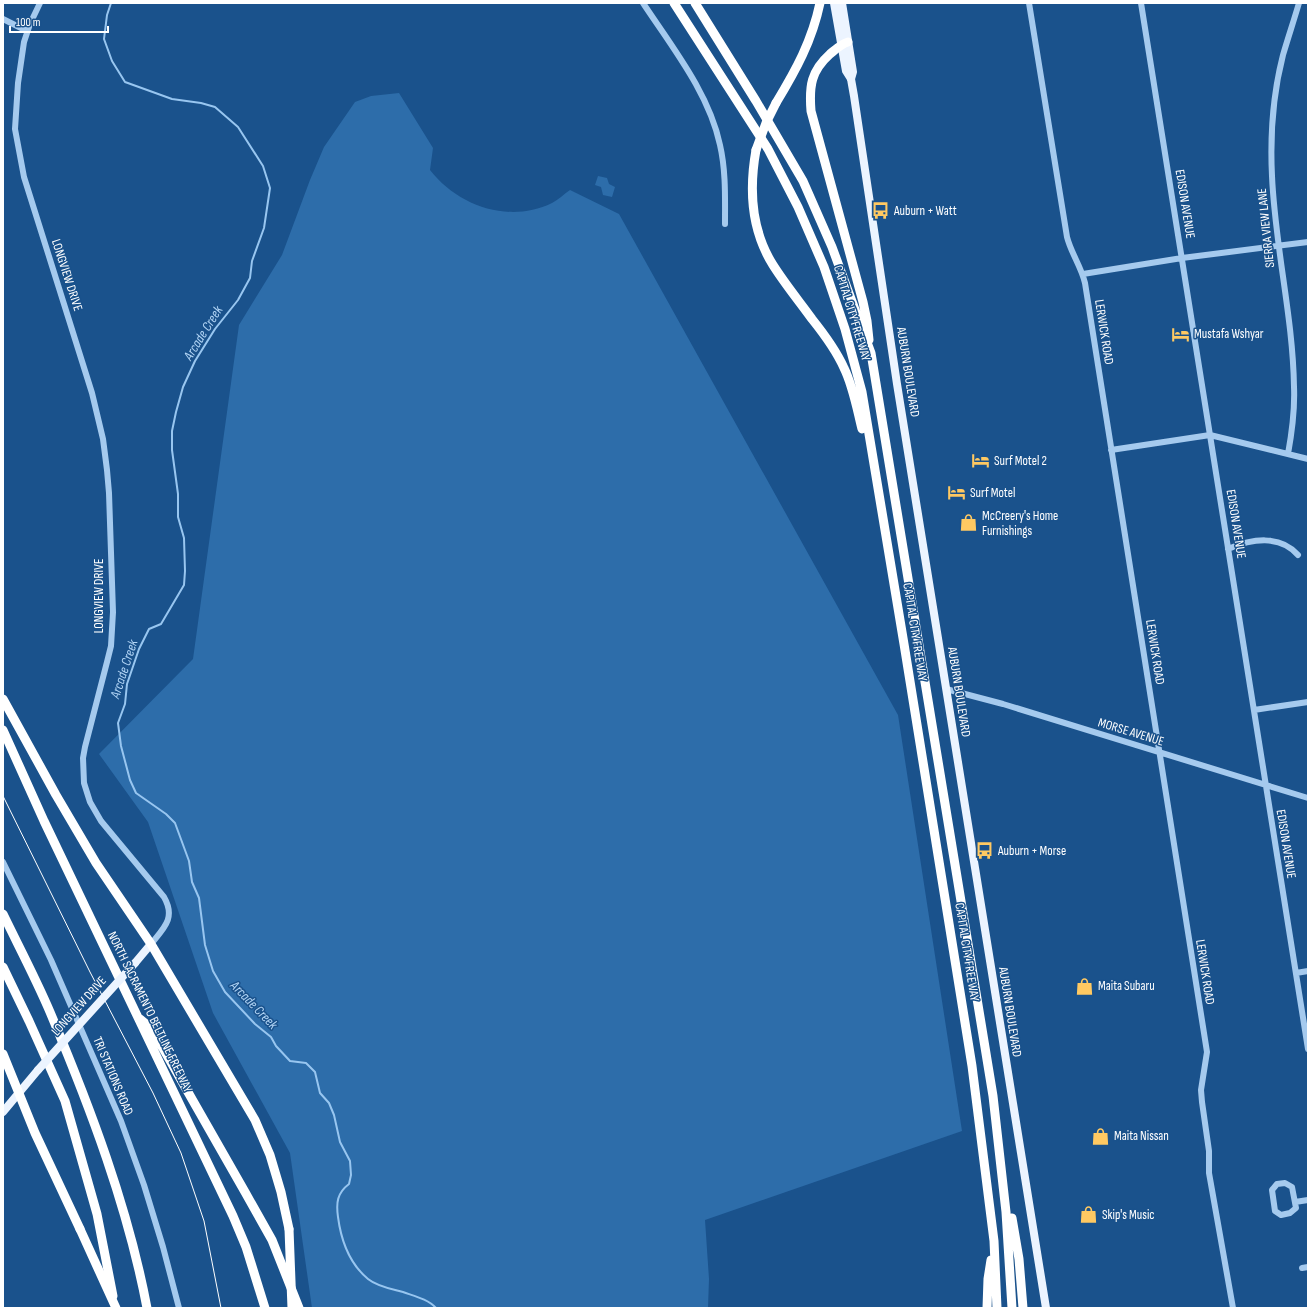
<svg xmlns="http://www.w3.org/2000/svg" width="1311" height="1311" font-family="'Sofia Sans Condensed',sans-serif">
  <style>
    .green { fill: #2d6daa }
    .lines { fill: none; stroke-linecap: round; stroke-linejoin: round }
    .stream { stroke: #98c6f0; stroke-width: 2 }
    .minor { stroke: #a5caee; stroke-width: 6 }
    .major { stroke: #ecf4ff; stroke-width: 8 }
    .highway { stroke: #fff; stroke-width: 9 }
    .tram { stroke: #fff; stroke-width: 1 }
    .major-bridge { stroke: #ecf4ff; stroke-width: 8 }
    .highway-bridge { stroke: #fff; stroke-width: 9 }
    .labels { text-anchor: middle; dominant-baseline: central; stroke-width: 3; stroke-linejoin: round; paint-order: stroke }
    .street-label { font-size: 13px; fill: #fff; stroke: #1a528c }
    .poi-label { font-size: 13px; fill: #fff; stroke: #1a528c; text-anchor: start }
    .water-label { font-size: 14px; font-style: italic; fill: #b1d4f5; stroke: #1a528c }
  </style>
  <rect width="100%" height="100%" fill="#1a528c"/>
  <path class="green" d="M399,93L433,148L430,170C458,206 509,224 552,203C558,200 564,194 570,190L619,214L898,715L962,1131L705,1220L709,1279L708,1308H312L290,1153L213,1013L148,822L99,754L193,659L239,325L282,255L310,180L324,147L355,102L371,96Z
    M598,176L607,178L609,184L615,187L612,197L603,195L601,187L595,185Z"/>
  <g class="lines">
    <path class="stream" d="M111,3L107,15L104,39L112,61L125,82L172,99L201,103L215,107L238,127L263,166L270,188L264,228L252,261L250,278L238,300L215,329L195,361L183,387L176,412L172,431V450L178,494V517L184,538L185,571L184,585L161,624L149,629L139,649L127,684L125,704L118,723L121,746L130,780L136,793L166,814L175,823L189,861L192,882L199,898L205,945L213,971L225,992L255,1024L271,1037L276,1046L290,1061L306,1063L315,1072L320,1093L329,1103L334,1115L340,1142L350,1161L351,1175L349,1184C337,1193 336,1203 338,1217C341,1240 350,1264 368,1279C378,1287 392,1289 403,1292C414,1296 428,1299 436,1308"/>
    <path class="minor" d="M40,3L30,24L24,42L18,83L15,129L24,177L92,393L103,439L107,470L109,493L113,612L111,646L107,662L85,747L83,758L84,783L90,802L101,821L164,897C176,918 164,928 151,944
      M643,3C672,47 709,93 720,145C726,171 725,198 725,224
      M1029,3L1067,237C1071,253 1081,266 1085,283L1207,1052L1201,1090L1202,1102L1209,1151V1173L1233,1308
      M1141,3L1308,1049
      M3,19L27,31
      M1083,274L1182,258L1308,242
      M1111,450L1210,435L1308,459
      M1288,454C1292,432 1295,410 1294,387C1293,317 1275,247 1272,176C1270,136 1273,94 1283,55C1288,38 1294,20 1299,3
      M1228,549C1251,539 1280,534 1298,555
      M946,689L1003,704L1308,798
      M1254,710L1308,702
      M3,862L51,960L121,1121L144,1185L163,1247L179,1308
      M1296,973L1308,971
      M1285,1183L1292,1187L1296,1208L1290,1213L1281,1215L1275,1211L1272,1190L1277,1184Z
      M1295,1202L1308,1200
      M1302,1268L1308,1267"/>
    <path class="major" d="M834,3L846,71L851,79L854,96L897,384L1046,1308
      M842,3L853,72L851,79
      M135,963L151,944
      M3,1112L38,1070"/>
    <path class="highway" d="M674,3L768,149L798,207L824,267L845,329L862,392L904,644L972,1066L994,1241L997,1308
      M695,3L756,101L803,181L832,247L871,353L993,1096L1006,1212L1012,1308
      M848,42C841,44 836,49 830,54C811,71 809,86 811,111L863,302L867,321L869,340
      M776,103C796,70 812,41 820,3
      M756,150C749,189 751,230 773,265C785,284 799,301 812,319C824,334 836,350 844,368C853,386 857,409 862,429
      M3,699L56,795L96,863L151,944L255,1120L270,1155L281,1192L289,1229
      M3,730L44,821L233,1216L246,1247L265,1308
      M3,914C19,947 36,979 50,1012C90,1107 128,1207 147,1308
      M3,967L29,1021L65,1101L97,1214L113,1296
      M140,1019L152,1029L245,1192L272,1240L299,1308
      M3,1054L35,1133L80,1229
      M1012,1218L1019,1259L1023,1308
      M987,1308L988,1279L991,1260"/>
    <path class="tram" d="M3,796L90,972L153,1093L181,1153L204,1221L221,1308"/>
    <path class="major-bridge" d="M38,1070L135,963"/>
    <path class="highway-bridge" d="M756,150L766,123L776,103
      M80,1229L116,1308
      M289,1229L292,1308"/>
  </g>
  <defs>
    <symbol id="bus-bare" viewBox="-9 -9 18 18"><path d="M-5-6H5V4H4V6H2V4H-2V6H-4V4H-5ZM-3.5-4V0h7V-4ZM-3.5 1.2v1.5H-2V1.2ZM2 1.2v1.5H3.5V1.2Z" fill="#ffc962" stroke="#1a528c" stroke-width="2.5" paint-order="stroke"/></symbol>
    <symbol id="hotel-bare" viewBox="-9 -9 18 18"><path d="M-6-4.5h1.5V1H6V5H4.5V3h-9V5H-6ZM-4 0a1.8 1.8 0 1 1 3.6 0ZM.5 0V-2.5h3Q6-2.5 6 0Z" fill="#ffc962" stroke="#1a528c" stroke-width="2.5" paint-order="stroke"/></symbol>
    <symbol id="shop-bare" viewBox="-9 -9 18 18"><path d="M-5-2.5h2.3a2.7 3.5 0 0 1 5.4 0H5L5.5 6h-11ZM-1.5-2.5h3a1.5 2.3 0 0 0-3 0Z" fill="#ffc962" stroke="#1a528c" stroke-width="2.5" paint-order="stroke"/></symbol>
  </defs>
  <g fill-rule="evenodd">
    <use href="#bus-bare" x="868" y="198" width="25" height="25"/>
    <use href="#hotel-bare" x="1168" y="322" width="25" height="25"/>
    <use href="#hotel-bare" x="968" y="448" width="25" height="25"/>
    <use href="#hotel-bare" x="944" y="480" width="25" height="25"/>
    <use href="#shop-bare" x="956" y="510" width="25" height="25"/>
    <use href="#bus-bare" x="972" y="838" width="25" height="25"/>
    <use href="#shop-bare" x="1072" y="974" width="25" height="25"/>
    <use href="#shop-bare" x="1088" y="1124" width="25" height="25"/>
    <use href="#shop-bare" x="1076" y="1202" width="25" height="25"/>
  </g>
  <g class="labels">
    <g class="street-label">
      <text transform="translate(1185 204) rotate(81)">EDISON AVENUE</text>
      <text transform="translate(1266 228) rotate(-96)">SIERRA VIEW LANE</text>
      <text transform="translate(67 275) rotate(72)">LONGVIEW DRIVE</text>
      <text transform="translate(852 313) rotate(73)">CAPITAL CITY FREEWAY</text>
      <text transform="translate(1104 332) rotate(81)">LERWICK ROAD</text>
      <text transform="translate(908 372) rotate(81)">AUBURN BOULEVARD</text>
      <text transform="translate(1236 524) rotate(81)">EDISON AVENUE</text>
      <text transform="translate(99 596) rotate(-90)">LONGVIEW DRIVE</text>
      <text transform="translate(915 632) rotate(81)">CAPITAL CITY FREEWAY</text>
      <text transform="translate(1155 652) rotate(81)">LERWICK ROAD</text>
      <text transform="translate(959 692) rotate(81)">AUBURN BOULEVARD</text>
      <text transform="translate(1131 732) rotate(17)">MORSE AVENUE</text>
      <text transform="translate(1286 844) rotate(81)">EDISON AVENUE</text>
      <text transform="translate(967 952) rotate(81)">CAPITAL CITY FREEWAY</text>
      <text transform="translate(1205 972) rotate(81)">LERWICK ROAD</text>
      <text transform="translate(79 1006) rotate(-48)">LONGVIEW DRIVE</text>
      <text transform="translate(150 1012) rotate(64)">NORTH SACRAMENTO BELTLINE FREEWAY</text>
      <text transform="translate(1010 1012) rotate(81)">AUBURN BOULEVARD</text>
      <text transform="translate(113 1076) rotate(67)">TRI STATIONS ROAD</text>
    </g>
    <g class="poi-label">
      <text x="894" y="211">Auburn + Watt</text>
      <text x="1194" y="334">Mustafa Wshyar</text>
      <text x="994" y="461">Surf Motel 2</text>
      <text x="970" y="493">Surf Motel</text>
      <text x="982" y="516">McCreery's Home<tspan x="982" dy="15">Furnishings</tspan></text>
      <text x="998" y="851">Auburn + Morse</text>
      <text x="1098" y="986">Maita Subaru</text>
      <text x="1114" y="1136">Maita Nissan</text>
      <text x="1102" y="1215">Skip's Music</text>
    </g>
    <g class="water-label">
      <text transform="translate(203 333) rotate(-58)">Arcade Creek</text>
      <text transform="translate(124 669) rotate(-72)">Arcade Creek</text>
      <text transform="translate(254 1005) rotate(46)">Arcade Creek</text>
    </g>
  </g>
  <rect width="1311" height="1311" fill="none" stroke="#ffffff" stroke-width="8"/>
  <path d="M10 26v6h98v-6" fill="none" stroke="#ffffff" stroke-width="2"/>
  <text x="16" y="26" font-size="12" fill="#ffffff" stroke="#1a528c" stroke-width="3" paint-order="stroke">100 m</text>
</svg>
